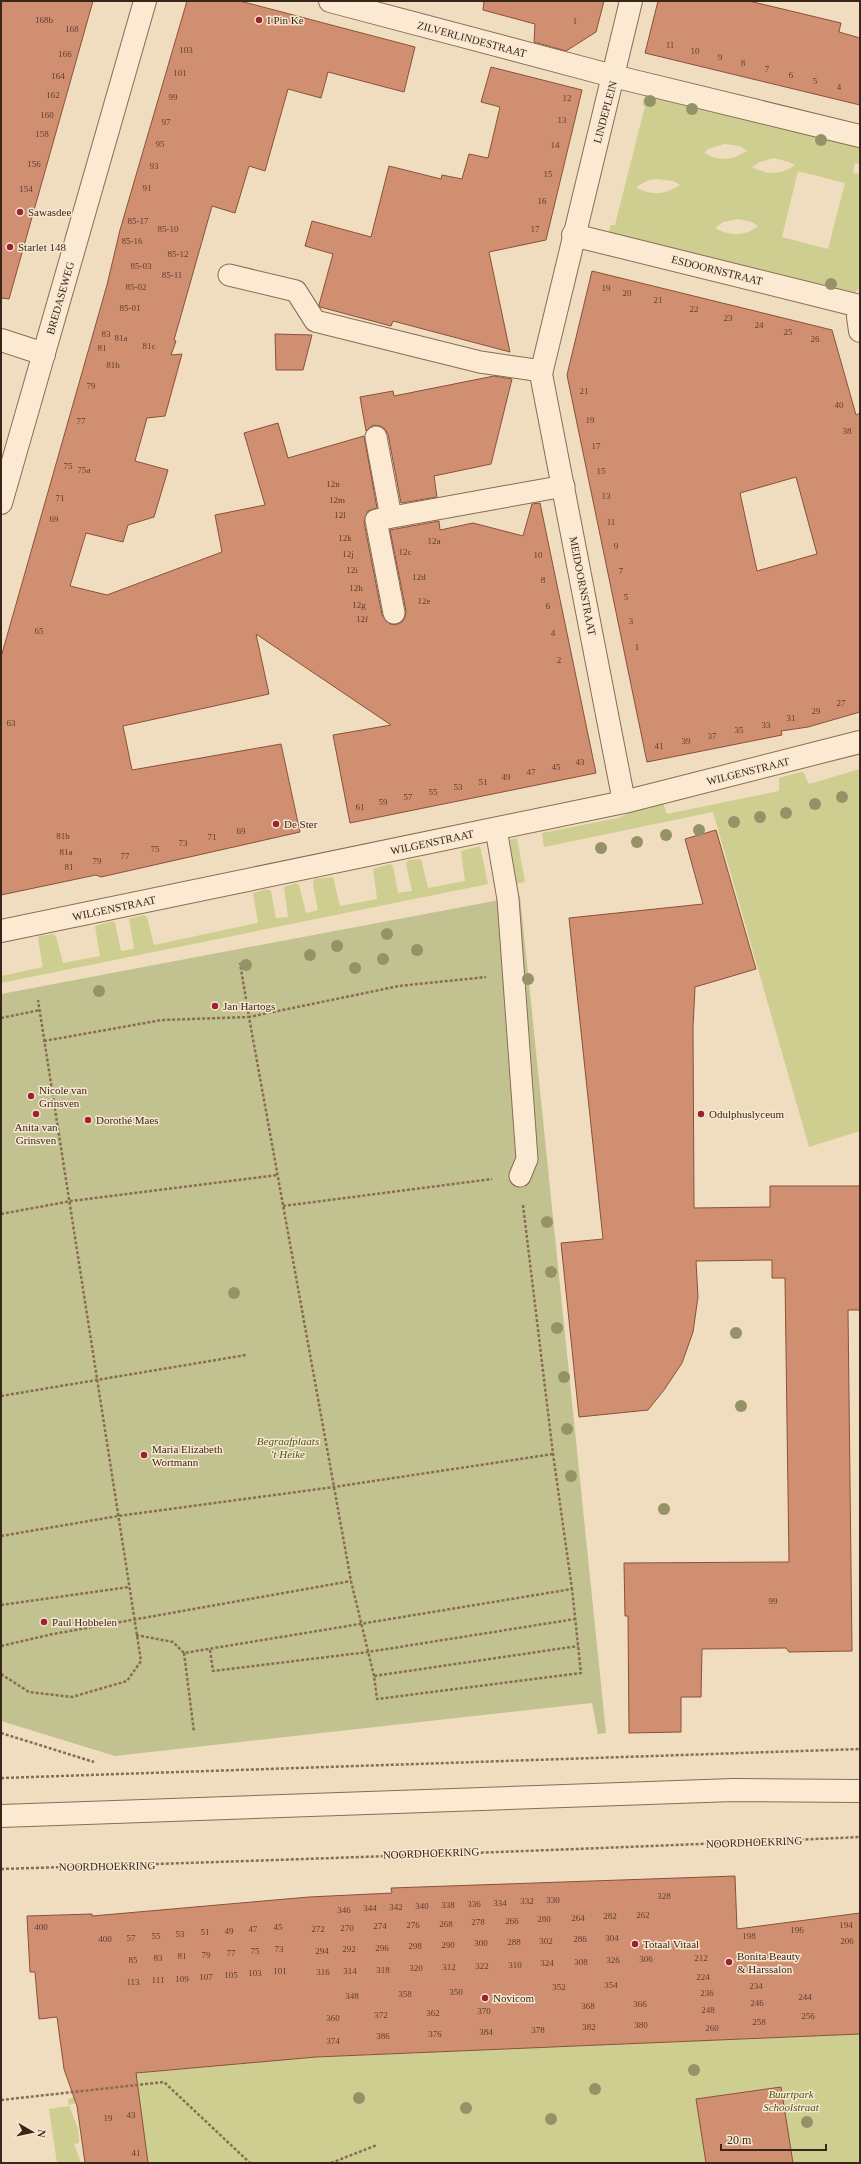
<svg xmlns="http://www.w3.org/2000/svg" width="861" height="2164" font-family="'Times New Roman',serif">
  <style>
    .green { fill: #cece91; fill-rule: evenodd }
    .cemetery { fill: #c2c291 }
    .building { fill: #d18f71; stroke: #8a513a; fill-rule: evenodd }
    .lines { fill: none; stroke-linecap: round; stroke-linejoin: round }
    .service-casing { stroke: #896c56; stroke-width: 23 }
    .minor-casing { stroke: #896c56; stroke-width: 24 }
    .tertiary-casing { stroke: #896c56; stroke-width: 24 }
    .path { stroke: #896c56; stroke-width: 2.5; stroke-dasharray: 3 2; stroke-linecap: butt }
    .service { stroke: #fbead1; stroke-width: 21 }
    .minor { stroke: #fbead1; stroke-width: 22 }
    .tertiary { stroke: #fbead1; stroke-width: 22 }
    .tree { fill: #969268 }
    .poi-dot { fill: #9b2230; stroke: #f7e7ce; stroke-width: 1.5 }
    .labels { text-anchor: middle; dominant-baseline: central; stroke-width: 3; stroke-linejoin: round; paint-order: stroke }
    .number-label { font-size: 9px; fill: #5e4030 }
    .poi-label { font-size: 11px; fill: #38261b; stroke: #f7e7ce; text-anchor: start }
    .street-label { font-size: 11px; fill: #38261b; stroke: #f7e7ce }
    .park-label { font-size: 11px; font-style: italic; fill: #4d5521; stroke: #f7e7ce }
  </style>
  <rect width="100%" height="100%" fill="#f0dcbe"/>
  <path class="green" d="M645,95L860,146V164L855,163L853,173L860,174L859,289L853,294L608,235L611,225H615L645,106L642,105ZM724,144L740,146L747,151C733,160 719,162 704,153L708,149ZM774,158L789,162L795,165C781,175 767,175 752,167L760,162ZM798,171L845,183L828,249L782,237ZM657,179L673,181L680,185C665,195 651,196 636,187L649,180ZM738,219L752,222L758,226C745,237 729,236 715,228L723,222Z
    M860,769V777L857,778L860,777V1131L809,1147L713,812L544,847L542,833L618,818L651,803H663L667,814L779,791V778L801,772H803L809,784Z
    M517,838L525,882L511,885L502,842Z
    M480,846L488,884L1,983V976L43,967L38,939L39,936L53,934L56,936L63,963L100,956L95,926L113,921L115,923L121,951L133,949L134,947L129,919L144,915L147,917L154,945L257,923L258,922L253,893L267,889L271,891L276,918L288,917L284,887L296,883L299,885L306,913L318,910L313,885L314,879L333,877L340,906L377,899L373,869L390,864L393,866L398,893L412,891L406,864L408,860L421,859L428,888L465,881L461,851Z
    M860,2034V2163H148L76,2103L69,2105L78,2129L79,2143L74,2144L81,2163H57L49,2109L69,2106L68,2099L75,2097L73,2079L316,2057Z"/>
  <path class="cemetery" d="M520,896L606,1733L598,1734L592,1703L115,1756L1,1721V994Z"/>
  <path class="building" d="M1,1H93L9,299L1,298Z
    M187,1H240L415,47L404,92L328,72L321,98L288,89L265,171L249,166L235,213L212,206L174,340L176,341L171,355L182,354L165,416L147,418L135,461L168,470L154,517L128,525L123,542L86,533L70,586L107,595L222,552L215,515L265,505L244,433L278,423L288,458L364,436L377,508L368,511L364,522L382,615L390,624L396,625L402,622L405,617L406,611L390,530L439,521L440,530L473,523L523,536L532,504L540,503L596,773L350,823L333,735L391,725L256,634L269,694L123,726L132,770L281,744L300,832L101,877L96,875L1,895V657L107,285L120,230Z
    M484,1H604L596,32L566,51L534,42L535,24L483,10Z
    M658,1H749L841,23L839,32L860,38V105L645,53Z
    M491,67L582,90L546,240L489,252L510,352L393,321L391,326L320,307L319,305L333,254L305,246L312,221L371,237L389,166L441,179L442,175L462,179L469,154L488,158L500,107L481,102Z
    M592,271L832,330L856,415L860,413V712L808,727L781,731L782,735L647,762L567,375ZM796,477L817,554L757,571L740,493Z
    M275,334L312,335L303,370H276Z
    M494,376L512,379L491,464L434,476L437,497L401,503L388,434L385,429L380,426L373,425L366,431L360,397L393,391L394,396Z
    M716,830L756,969L695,987L693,1028L694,1208L770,1207V1186H860V1310H848L852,1651L789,1652L786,1648L702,1649L701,1697H681V1732L629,1733L628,1616H625L624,1563L789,1562L785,1278H772V1260L696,1261L698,1297L693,1332L682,1363L664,1390L648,1410L579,1417L561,1243L603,1239L569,918L703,904L685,839Z
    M735,1876L737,1929L860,1913V2034L316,2057L136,2073L148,2163H85L77,2106L64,2069L57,2017L39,2019L35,1972H30L27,1916L92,1914V1916L309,1897L392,1893L391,1888Z
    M781,2087L793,2163H706L696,2099Z"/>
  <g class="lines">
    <defs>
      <path id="service" d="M229,275L296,291L315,321L480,362L542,371
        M376,437L391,517
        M394,613L376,520L564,486
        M496,829L508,899L527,1159L520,1176"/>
      <path id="minor" d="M330,1L613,76L860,136
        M573,235L860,306
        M860,312L858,317L860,331
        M1,340L44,354
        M624,802L541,374L631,1
        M1,931L624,802L860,742"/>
      <path id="tertiary" d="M1,503L145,1
        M1,1816L733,1790L860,1791"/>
    </defs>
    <use href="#service" class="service-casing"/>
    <use href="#minor" class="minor-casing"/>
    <use href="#tertiary" class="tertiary-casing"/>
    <path class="path" d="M1,1018L40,1010
      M44,1041L162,1020L249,1017L240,963
      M523,1205L553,1454L572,1589
      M283,1206L492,1179
      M1,1214L71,1201L278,1175
      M1,1396L246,1355
      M1,1536L118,1516L334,1487L553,1454
      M1,1605L129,1587
      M136,1635L173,1642L184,1653L572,1589L581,1673L377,1699L374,1676L578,1646
      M1,1646L53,1634L351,1581
      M210,1650L213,1671L368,1652L575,1619
      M184,1653L194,1732
      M1,1674L29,1692L72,1697L127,1681L141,1661L38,1000
      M374,1676L351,1581L249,1017L399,986L486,977
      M1,1733L94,1762
      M1,1778L860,1749
      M1,1869C287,1860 574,1850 860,1837
      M1,2100L164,2082L250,2163
      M331,2163L377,2145"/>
    <use href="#service" class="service"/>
    <use href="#minor" class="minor"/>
    <use href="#tertiary" class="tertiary"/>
  </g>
  <g class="tree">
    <circle cx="650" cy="101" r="6"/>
    <circle cx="692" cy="109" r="6"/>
    <circle cx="821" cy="140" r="6"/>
    <circle cx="831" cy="284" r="6"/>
    <circle cx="842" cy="797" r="6"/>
    <circle cx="815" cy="804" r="6"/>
    <circle cx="786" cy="813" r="6"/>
    <circle cx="760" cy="817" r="6"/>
    <circle cx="734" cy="822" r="6"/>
    <circle cx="699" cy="830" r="6"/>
    <circle cx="666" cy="835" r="6"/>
    <circle cx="637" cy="842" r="6"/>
    <circle cx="601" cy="848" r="6"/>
    <circle cx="387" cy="934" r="6"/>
    <circle cx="337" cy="946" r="6"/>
    <circle cx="417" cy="950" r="6"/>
    <circle cx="310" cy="955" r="6"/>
    <circle cx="383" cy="959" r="6"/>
    <circle cx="246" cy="965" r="6"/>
    <circle cx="355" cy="968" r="6"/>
    <circle cx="528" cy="979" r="6"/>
    <circle cx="99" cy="991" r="6"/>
    <circle cx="547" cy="1222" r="6"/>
    <circle cx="551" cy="1272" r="6"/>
    <circle cx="234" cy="1293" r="6"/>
    <circle cx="557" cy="1328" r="6"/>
    <circle cx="736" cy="1333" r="6"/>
    <circle cx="564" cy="1377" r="6"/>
    <circle cx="741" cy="1406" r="6"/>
    <circle cx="567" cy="1429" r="6"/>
    <circle cx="571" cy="1476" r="6"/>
    <circle cx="664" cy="1509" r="6"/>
    <circle cx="694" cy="2070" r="6"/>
    <circle cx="595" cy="2089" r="6"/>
    <circle cx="359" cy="2098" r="6"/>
    <circle cx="466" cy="2108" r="6"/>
    <circle cx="551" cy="2119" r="6"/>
    <circle cx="807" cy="2122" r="6"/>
  </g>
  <g class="poi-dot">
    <circle cx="259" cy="20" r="4"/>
    <circle cx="20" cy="212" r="4"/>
    <circle cx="10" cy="247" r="4"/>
    <circle cx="276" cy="824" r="4"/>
    <circle cx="215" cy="1006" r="4"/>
    <circle cx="31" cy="1096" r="4"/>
    <circle cx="36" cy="1114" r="4"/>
    <circle cx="701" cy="1114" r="4"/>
    <circle cx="88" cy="1120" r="4"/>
    <circle cx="144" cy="1455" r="4"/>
    <circle cx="44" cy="1622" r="4"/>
    <circle cx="635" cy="1944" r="4"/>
    <circle cx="729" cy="1962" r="4"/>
    <circle cx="485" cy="1998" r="4"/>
  </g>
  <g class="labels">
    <g class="number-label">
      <text x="44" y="20">168b</text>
      <text x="575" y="21">1</text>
      <text x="72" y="29">168</text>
      <text x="670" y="45">11</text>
      <text x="186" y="50">103</text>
      <text x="695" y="51">10</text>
      <text x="65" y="54">166</text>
      <text x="720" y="57">9</text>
      <text x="743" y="63">8</text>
      <text x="767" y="69">7</text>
      <text x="180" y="73">101</text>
      <text x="791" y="75">6</text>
      <text x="58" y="76">164</text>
      <text x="815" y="81">5</text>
      <text x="839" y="87">4</text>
      <text x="53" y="95">162</text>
      <text x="173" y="97">99</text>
      <text x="567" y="98">12</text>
      <text x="47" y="115">160</text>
      <text x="562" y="120">13</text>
      <text x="166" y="122">97</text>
      <text x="42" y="134">158</text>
      <text x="160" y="144">95</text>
      <text x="555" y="145">14</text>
      <text x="34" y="164">156</text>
      <text x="154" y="166">93</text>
      <text x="548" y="174">15</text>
      <text x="147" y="188">91</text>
      <text x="26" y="189">154</text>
      <text x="542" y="201">16</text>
      <text x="138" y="221">85-17</text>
      <text x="168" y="229">85-10</text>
      <text x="535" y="229">17</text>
      <text x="132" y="241">85-16</text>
      <text x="178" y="254">85-12</text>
      <text x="141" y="266">85-03</text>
      <text x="172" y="275">85-11</text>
      <text x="136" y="287">85-02</text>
      <text x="606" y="288">19</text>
      <text x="627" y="293">20</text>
      <text x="658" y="300">21</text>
      <text x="130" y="308">85-01</text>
      <text x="694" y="309">22</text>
      <text x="728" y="318">23</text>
      <text x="759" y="325">24</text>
      <text x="788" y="332">25</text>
      <text x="106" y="334">83</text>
      <text x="121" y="338">81a</text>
      <text x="815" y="339">26</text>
      <text x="149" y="346">81c</text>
      <text x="102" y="348">81</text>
      <text x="113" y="365">81b</text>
      <text x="91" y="386">79</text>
      <text x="584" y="391">21</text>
      <text x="839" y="405">40</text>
      <text x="590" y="420">19</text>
      <text x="81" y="421">77</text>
      <text x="847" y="431">38</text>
      <text x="596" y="446">17</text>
      <text x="68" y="466">75</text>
      <text x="84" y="470">75a</text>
      <text x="601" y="471">15</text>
      <text x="333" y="484">12n</text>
      <text x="606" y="496">13</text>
      <text x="60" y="498">71</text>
      <text x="337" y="500">12m</text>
      <text x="340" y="515">12l</text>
      <text x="54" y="519">69</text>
      <text x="611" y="522">11</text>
      <text x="345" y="538">12k</text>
      <text x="434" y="541">12a</text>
      <text x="616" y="546">9</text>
      <text x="405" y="552">12c</text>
      <text x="348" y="554">12j</text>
      <text x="538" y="555">10</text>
      <text x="352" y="570">12i</text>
      <text x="621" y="571">7</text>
      <text x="419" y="577">12d</text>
      <text x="543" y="580">8</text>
      <text x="356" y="588">12h</text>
      <text x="626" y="597">5</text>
      <text x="424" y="601">12e</text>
      <text x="359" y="605">12g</text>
      <text x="548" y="606">6</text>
      <text x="362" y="619">12f</text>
      <text x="631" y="621">3</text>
      <text x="39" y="631">65</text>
      <text x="553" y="633">4</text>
      <text x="637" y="647">1</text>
      <text x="559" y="660">2</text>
      <text x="841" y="703">27</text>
      <text x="816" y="711">29</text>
      <text x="791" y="718">31</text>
      <text x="11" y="723">63</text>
      <text x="766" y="725">33</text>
      <text x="739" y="730">35</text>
      <text x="712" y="736">37</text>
      <text x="686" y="741">39</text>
      <text x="659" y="746">41</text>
      <text x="580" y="762">43</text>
      <text x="556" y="767">45</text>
      <text x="531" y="772">47</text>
      <text x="506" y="777">49</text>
      <text x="483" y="782">51</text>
      <text x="458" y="787">53</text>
      <text x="433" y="792">55</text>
      <text x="408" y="797">57</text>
      <text x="383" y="802">59</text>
      <text x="360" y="807">61</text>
      <text x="241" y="831">69</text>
      <text x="63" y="836">81b</text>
      <text x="212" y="837">71</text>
      <text x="183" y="843">73</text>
      <text x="155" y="849">75</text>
      <text x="66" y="852">81a</text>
      <text x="125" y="856">77</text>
      <text x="97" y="861">79</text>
      <text x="69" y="867">81</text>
      <text x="773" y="1601">99</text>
      <text x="664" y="1896">328</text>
      <text x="553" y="1900">330</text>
      <text x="527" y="1901">332</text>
      <text x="500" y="1903">334</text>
      <text x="474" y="1904">336</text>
      <text x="448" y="1905">338</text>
      <text x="422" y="1906">340</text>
      <text x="396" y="1907">342</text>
      <text x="370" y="1908">344</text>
      <text x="344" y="1910">346</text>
      <text x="643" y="1915">262</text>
      <text x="610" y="1916">282</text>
      <text x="578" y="1918">264</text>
      <text x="544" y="1919">280</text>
      <text x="512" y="1921">266</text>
      <text x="478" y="1922">278</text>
      <text x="446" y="1924">268</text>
      <text x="413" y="1925">276</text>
      <text x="846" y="1925">194</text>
      <text x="380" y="1926">274</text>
      <text x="41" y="1927">400</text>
      <text x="278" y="1927">45</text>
      <text x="347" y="1928">270</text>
      <text x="253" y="1929">47</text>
      <text x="318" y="1929">272</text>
      <text x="797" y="1930">196</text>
      <text x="229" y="1931">49</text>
      <text x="205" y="1932">51</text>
      <text x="180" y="1934">53</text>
      <text x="156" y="1936">55</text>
      <text x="749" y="1936">198</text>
      <text x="131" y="1938">57</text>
      <text x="612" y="1938">304</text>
      <text x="105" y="1939">400</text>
      <text x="580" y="1939">286</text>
      <text x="546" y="1941">302</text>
      <text x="847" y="1941">206</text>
      <text x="514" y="1942">288</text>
      <text x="481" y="1943">300</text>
      <text x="448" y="1945">290</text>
      <text x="415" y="1946">298</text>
      <text x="382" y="1948">296</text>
      <text x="279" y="1949">73</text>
      <text x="349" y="1949">292</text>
      <text x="255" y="1951">75</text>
      <text x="322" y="1951">294</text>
      <text x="231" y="1953">77</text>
      <text x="206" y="1955">79</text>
      <text x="182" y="1956">81</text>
      <text x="158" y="1958">83</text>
      <text x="701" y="1958">212</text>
      <text x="646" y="1959">306</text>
      <text x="133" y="1960">85</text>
      <text x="613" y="1960">326</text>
      <text x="581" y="1962">308</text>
      <text x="547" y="1963">324</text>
      <text x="515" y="1965">310</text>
      <text x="482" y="1966">322</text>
      <text x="449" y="1967">312</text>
      <text x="416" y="1968">320</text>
      <text x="383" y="1970">318</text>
      <text x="280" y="1971">101</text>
      <text x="350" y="1971">314</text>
      <text x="323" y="1972">316</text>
      <text x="255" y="1973">103</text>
      <text x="231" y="1975">105</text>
      <text x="206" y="1977">107</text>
      <text x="703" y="1977">224</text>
      <text x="182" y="1979">109</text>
      <text x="158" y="1980">111</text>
      <text x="133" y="1982">113</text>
      <text x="611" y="1985">354</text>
      <text x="756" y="1986">234</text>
      <text x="559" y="1987">352</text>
      <text x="456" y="1992">350</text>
      <text x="707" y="1993">236</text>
      <text x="405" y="1994">358</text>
      <text x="352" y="1996">348</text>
      <text x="805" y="1997">244</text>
      <text x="757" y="2003">246</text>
      <text x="640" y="2004">366</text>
      <text x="588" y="2006">368</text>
      <text x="708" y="2010">248</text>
      <text x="484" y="2011">370</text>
      <text x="433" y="2013">362</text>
      <text x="381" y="2015">372</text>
      <text x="808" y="2016">256</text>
      <text x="333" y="2018">360</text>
      <text x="759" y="2022">258</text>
      <text x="641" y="2025">380</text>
      <text x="589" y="2027">382</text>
      <text x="712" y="2028">260</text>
      <text x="538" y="2030">378</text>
      <text x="486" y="2032">384</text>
      <text x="435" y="2034">376</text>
      <text x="383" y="2036">386</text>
      <text x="333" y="2041">374</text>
      <text x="131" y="2115">43</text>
      <text x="108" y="2118">19</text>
      <text x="136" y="2153">41</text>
    </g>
    <g class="poi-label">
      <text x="267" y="20">I Pin Ke</text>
      <text x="28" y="212">Sawasdee</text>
      <text x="18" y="247">Starlet 148</text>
      <text x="284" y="824">De Ster</text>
      <text x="223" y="1006">Jan Hartogs</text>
      <text x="39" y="1090">Nicole van<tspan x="39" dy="13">Grinsven</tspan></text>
      <text x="709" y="1114">Odulphuslyceum</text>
      <text x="96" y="1120">Dorothé Maes</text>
      <text x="36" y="1127" text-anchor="middle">Anita van<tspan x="36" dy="13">Grinsven</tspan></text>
      <text x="152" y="1449">Maria Elizabeth<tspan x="152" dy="13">Wortmann</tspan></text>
      <text x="52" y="1622">Paul Hobbelen</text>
      <text x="643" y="1944">Totaal Vitaal</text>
      <text x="737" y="1956">Bonita Beauty<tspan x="737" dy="13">&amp; Harssalon</tspan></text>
      <text x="493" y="1998">Novicom</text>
    </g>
    <g class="street-label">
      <text transform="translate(472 39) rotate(15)">ZILVERLINDESTRAAT</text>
      <text transform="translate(605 112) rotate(-75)">LINDEPLEIN</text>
      <text transform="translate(717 270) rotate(14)">ESDOORNSTRAAT</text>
      <text transform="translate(60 298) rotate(-74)">BREDASEWEG</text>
      <text transform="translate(583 586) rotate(79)">MEIDOORNSTRAAT</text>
      <text transform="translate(748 771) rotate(-14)">WILGENSTRAAT</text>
      <text transform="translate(432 842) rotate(-12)">WILGENSTRAAT</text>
      <text transform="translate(114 908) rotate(-12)">WILGENSTRAAT</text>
      <text transform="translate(754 1842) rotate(-2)">NOORDHOEKRING</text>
      <text transform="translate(431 1853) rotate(-2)">NOORDHOEKRING</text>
      <text transform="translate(107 1866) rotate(-1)">NOORDHOEKRING</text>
    </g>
    <g class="park-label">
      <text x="288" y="1441">Begraafplaats<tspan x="288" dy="13">'t Heike</tspan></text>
      <text x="791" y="2094">Buurtpark<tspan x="791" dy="13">Schoolstraat</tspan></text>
    </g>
  </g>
  <rect width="861" height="2164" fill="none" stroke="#38261b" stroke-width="4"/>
  <g transform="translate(32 2132) rotate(99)" stroke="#f7e7ce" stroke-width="3" paint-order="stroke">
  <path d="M0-3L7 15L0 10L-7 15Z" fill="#38261b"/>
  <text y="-6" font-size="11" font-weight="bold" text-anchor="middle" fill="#38261b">N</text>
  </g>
  <path d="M721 2144v6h105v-6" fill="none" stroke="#38261b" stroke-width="2"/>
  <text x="727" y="2144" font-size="12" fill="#38261b" stroke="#f7e7ce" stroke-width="3" paint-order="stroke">20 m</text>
</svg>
